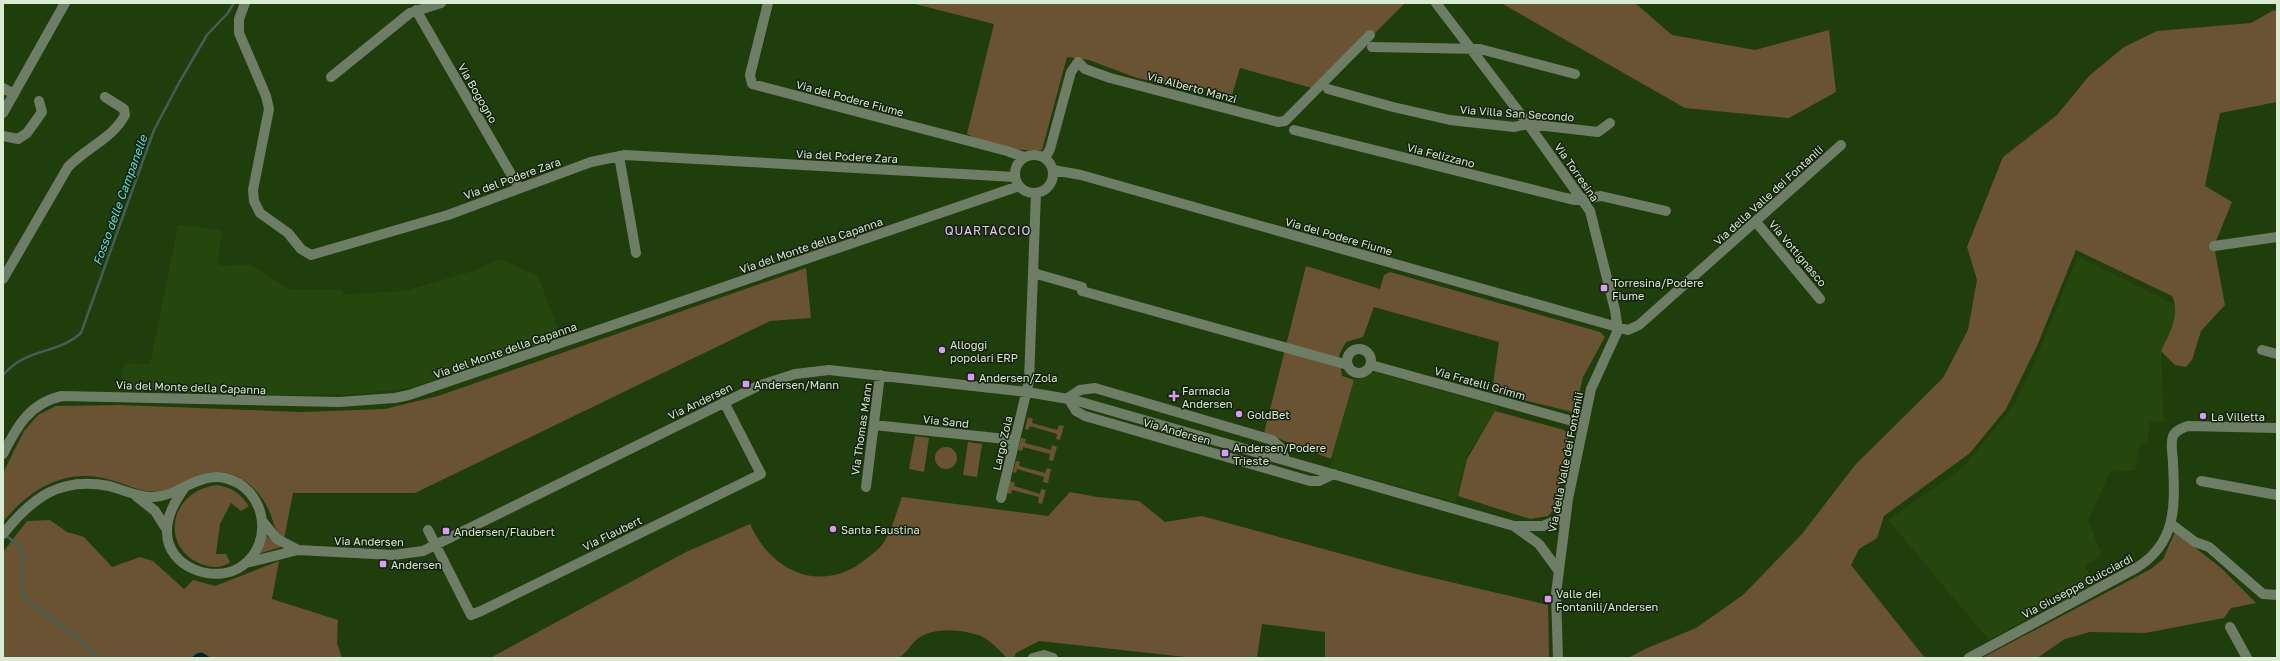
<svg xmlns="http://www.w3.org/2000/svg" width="2280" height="661" font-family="'Golos Text',sans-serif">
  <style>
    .built { fill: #25460d }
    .green { fill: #6a5332 }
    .water { fill: #032222; stroke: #435e56 }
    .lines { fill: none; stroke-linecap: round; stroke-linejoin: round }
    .stream { stroke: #435e56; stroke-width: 2.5 }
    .minor { stroke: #6e7d66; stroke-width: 10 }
    .poi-dot { fill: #da9af6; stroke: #13200c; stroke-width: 1.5 }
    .labels { text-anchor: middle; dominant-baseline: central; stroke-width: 3; stroke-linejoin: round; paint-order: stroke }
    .street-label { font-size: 11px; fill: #d9ebd0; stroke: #13200c }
    .poi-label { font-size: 11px; fill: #d9ebd0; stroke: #13200c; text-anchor: start }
    .water-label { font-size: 12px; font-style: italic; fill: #54e1e1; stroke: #13200c }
    .neighbourhood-label { font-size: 12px; letter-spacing: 1px; fill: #e8c5f9; stroke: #13200c }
  </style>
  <rect width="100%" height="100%" fill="#203d0c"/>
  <path class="built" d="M178,225L222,230L218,266L251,265L291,290H342L344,294L404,291L476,270L500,259L538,276L562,339L409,388L359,394L279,395L118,391L125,363L150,364Z
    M2078,256L2176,305L2175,321L2161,351L2164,422L2149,421L2148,443L2140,444L2135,470L2110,472L2088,520L2102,555L2085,565L2095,586L2040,611L1989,640L1888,520L1946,480L1966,464L2014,405L2032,368Z
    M1375,372L1499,407L1467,455L1455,502L1330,467L1354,380Z"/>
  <path class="green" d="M911,3H1405L1373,35L1312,88L1240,68L1232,95L1211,89V87L1209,89L1197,86L1194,91L1137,78L1089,60L1067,57L1042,150C1018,152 988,146 967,134L994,24Z
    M1501,3H1635L1672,35L1755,50L1829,30L1836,92L1789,118L1685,108Z
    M2274,10L2277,11V102L2220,113L2205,186L2232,202L2214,246L2225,305L2201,331L2192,360L2186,367L2175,365L2161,351C2169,334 2181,315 2172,296L2076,250L2037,346L2006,409L1970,453L1884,516L1877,538L1859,549L1851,565L1925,658H1628L1645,649L1696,628L1743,595L1802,534L1855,465L1943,378L1968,330L1977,280L1967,247L2003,157L2057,115L2089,76L2124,47L2157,31L2251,23Z
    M1306,266L1380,289L1384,275L1390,272L1600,332L1605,337L1583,377L1575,411L1572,412L1492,392L1499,342L1374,307L1363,337L1346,342L1339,355L1342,376L1354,380L1331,459L1264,433Z
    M806,268L811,318L770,321L415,493H293L284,539C275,532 274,523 270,513C264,498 251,482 236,476C205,463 191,483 164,490C147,495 130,486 114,481C69,466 31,487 3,522V473L24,431L38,415L56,406L120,405L302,412L385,409L438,396Z
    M1495,411L1564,430L1569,434L1555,508L1548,516L1530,519L1458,496L1467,459Z
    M1028,417L1033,419L1032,423L1057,430L1059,425L1064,426L1060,440L1056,439L1057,434L1030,426L1028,430L1025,429Z
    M915,436L929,438L924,472L909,469Z
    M1021,438L1026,439L1025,443L1051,450L1052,445L1057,447L1053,461L1049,460L1050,454L1023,447L1022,451L1018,450Z
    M968,442L982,444L977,477L963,475Z
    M935 458a11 11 0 1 1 22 0a11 11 0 1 1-22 0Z
    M1016,461L1020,462L1019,466L1045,473L1047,468L1051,469L1048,483L1043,482L1044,477L1017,469L1016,473L1013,472Z
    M1010,481L1015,483L1014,486L1040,494L1041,489L1046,490L1042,504L1038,503L1039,497L1012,490L1011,494L1007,493Z
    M217,485C233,488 240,493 249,506L241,511L231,503L220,524L216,554H226L230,562C224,567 216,568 207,566C160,553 165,492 217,485Z
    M1070,492L1097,497L1139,501L1165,522L1202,516L1412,573L1548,605L1549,658H1325V632L1262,624L1257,658H1195L1039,641L1016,653L1014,658H1007C998,649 988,637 975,634C957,629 931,627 916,640C908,647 907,655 896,658H490L686,552L750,524C771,572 822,595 866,559C871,555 878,550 882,545C892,531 896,513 902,497L1048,516Z
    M50,520L67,532L84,537L112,567L140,557L153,561L184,589L193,580L215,586L279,561L272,599L338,620L337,643L342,658H3V552L27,521Z
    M2175,532L2220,567L2256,603L2231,608L2224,618L2145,633L2090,632L2065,639L2037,658H1982L2151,569L2163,559Z
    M265,535L281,547L258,554Z"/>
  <path class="water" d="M202,652L212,658H190L197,653Z"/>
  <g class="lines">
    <path class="stream" d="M3,375C27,347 57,355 81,333L154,130L180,81L207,35L227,14L234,3
      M5,535L17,544L23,553L22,589L26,600L74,635L100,658"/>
    <path class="minor" d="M245,3L239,19V33L266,96L269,109L253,190L254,201L260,213L288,233L301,249L311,255L448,215L591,162L625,155L1015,177
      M768,3L750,75L752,84L1007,151L1024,157
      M1436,3L1528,124L1590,211L1615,310L1618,330L1591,389L1568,499L1556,594L1558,658
      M416,10L519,188
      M1372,47L1480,49L1575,74
      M331,77L410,13L441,3
      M3,88L14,94
      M1328,89L1393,107L1450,120L1514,127L1528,124L1598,132L1610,123
      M3,113L65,3
      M1294,130L1566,198L1575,200L1601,196L1666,211
      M3,136L18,139L27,133L42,112L39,101
      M1015 174a19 19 0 1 1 38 0a19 19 0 1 1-38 0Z
      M619,156L636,253
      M1045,158L1050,149L1071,72L1078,62L1085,69L1110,78L1278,122L1285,121L1370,35
      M1053,170L1081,175L1628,330L1639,325L1841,145
      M1756,222L1820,299
      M2214,246L2277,237
      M1037,274L1082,287V291L1348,365
      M3,279L68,167C86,148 113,138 125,115L124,109L105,97
      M1347 361a12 12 0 1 1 24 0a12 12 0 1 1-24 0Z
      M2262,350L2277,354
      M1371,365L1583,424
      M874,425L1015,440
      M3,454C17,426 30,403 62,396L339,402L395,398L409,395L1019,186
      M1285,459L1280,447L1272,440L1095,388L1080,390L1068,398L1076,411L1085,416L1310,481H1319L1334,474
      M2201,481L2277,495
      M866,487L880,375
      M136,496L155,511L167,530
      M1001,498L1029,381L1036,193
      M263,522L277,539L298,550
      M2171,524L2195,542L2209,547L2263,594L2277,595
      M1515,527L1539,544L1558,570
      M428,530L471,615L481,611L761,474L724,402
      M3,534C32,498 60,476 109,486C124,490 137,497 153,497C179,496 198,472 225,478C265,487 276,542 242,566C216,585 166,568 167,531C167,514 176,500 185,487
      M246,563L298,550L393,555L423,551L758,386L795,374L829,370L1027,392L1074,400L1514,526H1543L1565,517
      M2230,627L2247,658
      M1033,658L1044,655L1053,658
      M1969,658L2136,568C2177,543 2175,506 2173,463C2173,455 2170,444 2173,436C2176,430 2182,428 2188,426L2277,428"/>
  </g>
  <g class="poi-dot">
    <rect x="1600" y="284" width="8" height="8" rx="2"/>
    <circle cx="942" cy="350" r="4"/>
    <rect x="967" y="373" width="8" height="8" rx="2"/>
    <rect x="742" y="380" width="8" height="8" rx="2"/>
    <path d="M1172 390h4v4h4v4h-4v4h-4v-4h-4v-4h4z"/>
    <circle cx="1239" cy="414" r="4"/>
    <circle cx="2203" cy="416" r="4"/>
    <rect x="1221" y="449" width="8" height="8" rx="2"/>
    <circle cx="833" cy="529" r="4"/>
    <rect x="442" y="527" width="8" height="8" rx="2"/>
    <rect x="379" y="560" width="8" height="8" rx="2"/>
    <rect x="1544" y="595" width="8" height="8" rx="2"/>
  </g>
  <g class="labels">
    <g class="street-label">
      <text transform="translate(1192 87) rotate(15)">Via Alberto Manzi</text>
      <text transform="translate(478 93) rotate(60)">Via Bogogno</text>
      <text transform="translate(850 98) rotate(15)">Via del Podere Fiume</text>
      <text transform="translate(1517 113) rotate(4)">Via Villa San Secondo</text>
      <text transform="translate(1441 155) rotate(14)">Via Felizzano</text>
      <text transform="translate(847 156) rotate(3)">Via del Podere Zara</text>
      <text transform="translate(1577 172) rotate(55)">Via Torresina</text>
      <text transform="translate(512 178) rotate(-20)">Via del Podere Zara</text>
      <text transform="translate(1768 195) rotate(-42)">Via della Valle dei Fontanili</text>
      <text transform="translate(1339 236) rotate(16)">Via del Podere Fiume</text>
      <text transform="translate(811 245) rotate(-19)">Via del Monte della Capanna</text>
      <text transform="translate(1798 253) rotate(50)">Via Vottignasco</text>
      <text transform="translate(505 350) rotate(-19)">Via del Monte della Capanna</text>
      <text transform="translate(1480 383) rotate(16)">Via Fratelli Grimm</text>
      <text transform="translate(191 387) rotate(2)">Via del Monte della Capanna</text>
      <text transform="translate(700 401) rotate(-26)">Via Andersen</text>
      <text transform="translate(946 421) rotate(6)">Via Sand</text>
      <text transform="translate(861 429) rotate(-82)">Via Thomas Mann</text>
      <text transform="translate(1177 431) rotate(16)">Via Andersen</text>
      <text transform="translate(1002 443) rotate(-77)">Largo Zola</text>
      <text transform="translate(1565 462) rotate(-79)">Via della Valle dei Fontanili</text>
      <text transform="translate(612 533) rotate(-26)">Via Flaubert</text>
      <text transform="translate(369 541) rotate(1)">Via Andersen</text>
      <text transform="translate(2077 586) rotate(-28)">Via Giuseppe Guicciardi</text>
    </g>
    <g class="poi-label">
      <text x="1612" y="282">Torresina/Podere<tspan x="1612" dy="13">Fiume</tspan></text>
      <text x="950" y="344">Alloggi<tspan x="950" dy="13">popolari ERP</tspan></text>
      <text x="979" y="377">Andersen/Zola</text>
      <text x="754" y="384">Andersen/Mann</text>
      <text x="1182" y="390">Farmacia<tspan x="1182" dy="13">Andersen</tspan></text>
      <text x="1247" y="414">GoldBet</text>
      <text x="2211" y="416">La Villetta</text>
      <text x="1233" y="447">Andersen/Podere<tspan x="1233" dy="13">Trieste</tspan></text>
      <text x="841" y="529">Santa Faustina</text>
      <text x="454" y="531">Andersen/Flaubert</text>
      <text x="391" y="564">Andersen</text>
      <text x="1556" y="593">Valle dei<tspan x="1556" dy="13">Fontanili/Andersen</tspan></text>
    </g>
    <g class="water-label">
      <text transform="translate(120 200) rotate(-70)">Fosso delle Campanelle</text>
    </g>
    <g class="neighbourhood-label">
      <text x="988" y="230">QUARTACCIO</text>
    </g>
  </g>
  <rect width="2280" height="661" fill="none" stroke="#d9ebd0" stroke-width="8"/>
</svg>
